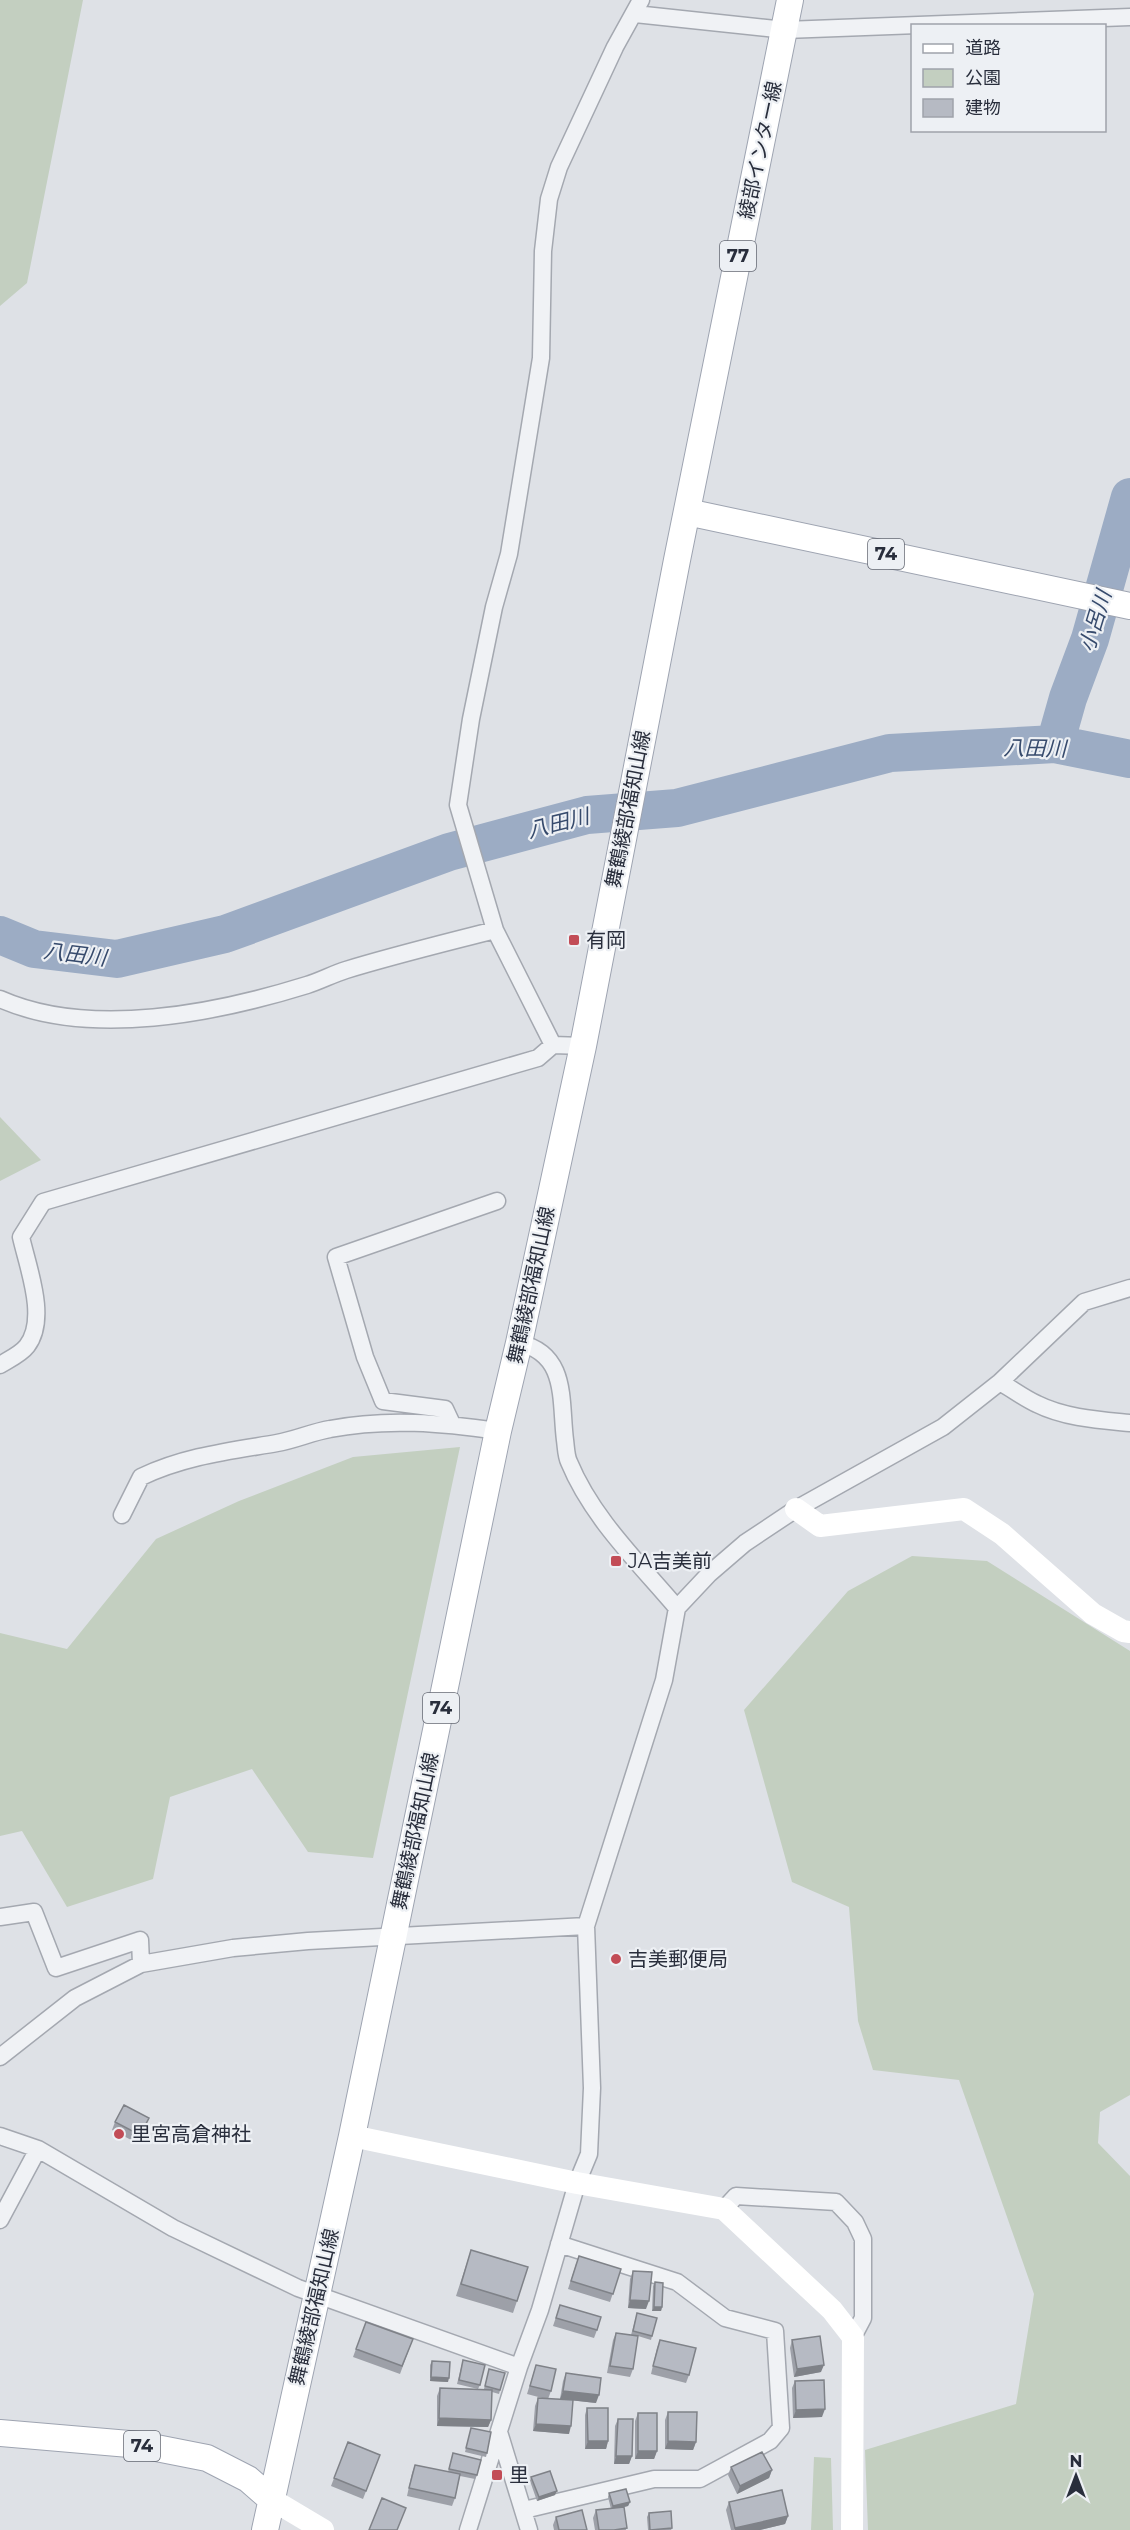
<svg xmlns="http://www.w3.org/2000/svg" width="1130" height="2530" font-family="Montserrat,'Noto Sans JP',sans-serif">
  <style>
    .green { fill: #c3cfc0 }
    .lines { fill: none; stroke-linecap: round; stroke-linejoin: round }
    .river { stroke: #9cacc4; stroke-width: 38 }
    .street-casing { stroke: #a4a8b0; stroke-width: 19 }
    .primary-casing { stroke: #9ea4b1; stroke-width: 28 }
    .street { stroke: #f0f2f5; stroke-width: 16 }
    .secondary { stroke: #fff; stroke-width: 22 }
    .primary { stroke: #fff; stroke-width: 26 }
    .wall { fill: #9da0a8 }
    .shaded-wall { fill: #7f8288 }
    .building { fill: #b6bac3; stroke: #7f8288; stroke-width: 1.5 }
    .poi-dot { fill: #c24c56; stroke: #edf0f4; stroke-width: 2 }
    .labels { text-anchor: middle; dominant-baseline: central; stroke-width: 4.5; stroke-linejoin: round; paint-order: stroke }
    .shield { fill: #edf0f4; stroke: #646873; stroke-width: 1.5 }
    .shield-label { font-size: 18px; font-weight: bold; fill: #292e3c }
    .street-label { font-size: 20px; fill: #292e3c; stroke: #edf0f4 }
    .poi-label { font-size: 20px; fill: #292e3c; stroke: #edf0f4; text-anchor: start }
    .water-label { font-size: 21px; font-style: italic; fill: #364a6c; stroke: #edf0f4 }
  </style>
  <rect width="100%" height="100%" fill="#dee1e6"/>
  <path class="green" d="M0,0H83L27,283L0,306Z
    M0,1117L41,1160L0,1181Z
    M460,1447L373,1858L308,1852L252,1769L170,1797L153,1879L67,1907L22,1831L0,1836V1633L67,1649L156,1539L239,1501L353,1457Z
    M912,1556L987,1561L1130,1651V2095L1100,2112L1098,2143L1130,2176V2530H868L865,2450L1016,2404L1034,2294L959,2080L873,2070L858,2021L849,1907L792,1882L744,1710L848,1591Z
    M814,2457L831,2458L833,2530H811Z"/>
  <g class="lines">
    <path class="river" d="M1055,744L1068,698L1090,639L1130,497
      M0,935L34,949L117,959L225,934L449,852L587,815L677,808L890,753L1055,744L1130,759"/>
    <defs>
      <path id="street" d="M635,14L785,30L1130,17
        M0,999C90,1039 217,1013 307,985C320,981 333,974 346,970C395,955 445,943 495,930
        M583,1046L553,1045L495,930L458,805L471,719L494,607L509,554L541,358L543,251L549,199L559,167L615,47L641,0
        M519,1343C568,1354 560,1400 565,1440C566,1447 566,1456 569,1462C592,1518 639,1563 677,1608
        M0,1365C8,1360 21,1354 27,1346C48,1319 28,1268 21,1237L43,1202L538,1058L553,1045
        M1000,1382C1012,1389 1024,1398 1037,1404C1065,1418 1099,1420 1130,1423
        M452,1424L445,1409L383,1401L365,1357L336,1257L497,1201
        M122,1515L141,1477C185,1456 230,1451 277,1443C295,1440 312,1432 330,1429C386,1418 443,1423 498,1431
        M0,1917L34,1912L56,1968L140,1940L141,1964
        M0,2057L75,1998L141,1964L233,1948L308,1941L586,1926
        M0,2136L38,2149L173,2228L298,2288L519,2367
        M724,2209L736,2196L836,2202L855,2222L863,2239V2318L853,2337
        M0,2220L38,2149
        M499,2432L529,2530
        M524,2510L654,2479H700L770,2441L781,2428L775,2331L725,2318L677,2282L559,2244
        M468,2530L519,2367L540,2310L577,2183L589,2154L592,2088L586,1926L664,1680L677,1608L709,1574L745,1543L796,1509L943,1427L1000,1382L1084,1302L1130,1288"/>
      <path id="primary" d="M687,512L1130,606
        M0,2433L141,2445L207,2458L248,2479L271,2499
        M265,2530L352,2136L498,1431L519,1343L583,1046L677,560L790,0"/>
    </defs>
    <use href="#street" class="street-casing"/>
    <use href="#primary" class="primary-casing"/>
    <use href="#street" class="street"/>
    <path class="secondary" d="M796,1509L820,1526L964,1509L1002,1534L1093,1614L1123,1631L1130,1632
      M352,2136L577,2183L724,2209L832,2310L853,2337L852,2530
      M271,2499L323,2530"/>
    <use href="#primary" class="primary"/>
  </g>
  <path class="wall" d="M149,2118L137,2143L112,2130L115,2122Z
    M471,2250L517,2301L513,2313L456,2296Z
    M576,2264L621,2269L610,2302L568,2289Z
    M633,2271L646,2309L628,2308L630,2279Z
    M655,2282L662,2307L661,2311H652L653,2286Z
    M560,2305L597,2330L594,2338L553,2326Z
    M636,2317L652,2336L651,2340L638,2336L633,2369L630,2377L607,2373L613,2340L616,2333L638,2336L631,2335Z
    M366,2322L413,2339L400,2374L353,2357Z
    M660,2340L689,2375L686,2383L651,2374L657,2348Z
    M792,2340L821,2372L794,2377L790,2348Z
    M463,2360L480,2385L478,2389H484L489,2369L505,2373L499,2394L492,2392L491,2420L488,2427L437,2426V2396L440,2388L478,2389L457,2384Z
    M432,2361L448,2382L430,2381V2365Z
    M536,2365L551,2391L548,2399L569,2434L533,2431L535,2406L538,2398L546,2399L527,2394Z
    M566,2373L596,2403L560,2399L563,2381Z
    M795,2381L822,2417L793,2418L792,2388Z
    M587,2408L608,2441L606,2449H585V2415Z
    M668,2412L696,2442L693,2450L665,2449V2420Z
    M638,2413L657,2451L654,2459H635V2421Z
    M618,2419L632,2456L629,2464H614L615,2426Z
    M471,2428L487,2453L486,2457L465,2452Z
    M348,2442L380,2455L363,2499L331,2486Z
    M453,2453L477,2475L475,2479L460,2476L455,2498L452,2506L407,2496L412,2473L415,2465L448,2472Z
    M731,2467L772,2470L769,2478L737,2494L728,2475Z
    M531,2477L555,2495L537,2501L530,2481Z
    M609,2493L630,2502L628,2506L624,2507L626,2530H595L593,2518L596,2510L611,2509L608,2497Z
    M729,2502L788,2516L785,2524L760,2530H731L726,2510Z
    M649,2513L672,2528L671,2530H648L647,2517Z
    M556,2517L587,2530H554L553,2525Z"/>
  <path class="shaded-wall" d="M149,2118L146,2125L137,2143L140,2135Z
    M630,2300L649,2301L646,2309L628,2308Z
    M654,2307H662L661,2311H652Z
    M824,2365L821,2372L794,2377L797,2369Z
    M431,2377L449,2378L448,2382L430,2381Z
    M563,2391L599,2395L596,2403L560,2399Z
    M825,2409L822,2417L793,2418L796,2410Z
    M439,2418L491,2420L488,2427L437,2426Z
    M536,2424L571,2426L569,2434L533,2431Z
    M588,2441H608L606,2449H585Z
    M668,2441L696,2442L693,2450L665,2449Z
    M638,2451H657L654,2459H635Z
    M616,2456H632L629,2464H614Z
    M772,2470L769,2478L737,2494L740,2486Z
    M557,2491L555,2495L537,2501L539,2497Z
    M630,2502L628,2506L611,2510L613,2506Z
    M788,2516L785,2524L760,2530H735V2528Z"/>
  <path class="building" d="M124,2105L149,2118L140,2135L115,2122Z
    M471,2250L528,2267L517,2301L461,2284Z
    M579,2256L621,2269L613,2294L571,2281Z
    M633,2271L652,2272L649,2301L630,2300Z
    M655,2282L663,2283L662,2307H654Z
    M560,2305L601,2317L597,2330L556,2318Z
    M637,2313L657,2318L652,2336L633,2331Z
    M366,2322L413,2339L402,2366L356,2349Z
    M616,2333L638,2336L633,2369L610,2366Z
    M820,2336L824,2365L797,2369L792,2340Z
    M660,2340L696,2348L689,2375L653,2366Z
    M463,2360L485,2365L480,2385L459,2380Z
    M432,2361L450,2362L449,2378L431,2377Z
    M536,2365L556,2369L551,2391L530,2386Z
    M489,2369L505,2373L500,2390L485,2386Z
    M566,2373L601,2378L599,2395L563,2391Z
    M824,2380L825,2409L796,2410L795,2381Z
    M440,2388L492,2390L491,2420L439,2418Z
    M538,2398L573,2400L571,2426L536,2424Z
    M587,2408H608V2441H588Z
    M668,2412H697L696,2442L668,2441Z
    M638,2413H657V2451H638Z
    M618,2419H633L632,2456H616Z
    M471,2428L491,2432L487,2453L466,2448Z
    M348,2442L380,2455L366,2491L334,2478Z
    M762,2452L772,2470L740,2486L731,2467Z
    M453,2453L481,2460L477,2475L449,2469Z
    M415,2465L460,2474L455,2498L409,2488Z
    M550,2471L557,2491L539,2497L531,2477Z
    M626,2489L630,2502L613,2506L609,2493Z
    M782,2490L788,2516L735,2528L729,2502Z
    M382,2498L406,2508L397,2530H369Z
    M624,2507L627,2528L614,2530H599L596,2510Z
    M582,2510L587,2530H559L556,2517Z
    M671,2511L672,2528L650,2530L649,2513Z"/>
  <g class="poi-dot">
    <rect x="568" y="934" width="12" height="12" rx="3"/>
    <rect x="610" y="1555" width="12" height="12" rx="3"/>
    <circle cx="616" cy="1959" r="6"/>
    <circle cx="119" cy="2134" r="6"/>
    <rect x="491" y="2469" width="12" height="12" rx="3"/>
  </g>
  <g class="labels">
    <g class="shield">
      <rect x="720" y="241" width="36" height="30" rx="4.5"/>
      <rect x="868" y="539" width="36" height="30" rx="4.5"/>
      <rect x="423" y="1693" width="36" height="30" rx="4.5"/>
      <rect x="124" y="2431" width="36" height="30" rx="4.5"/>
    </g>
    <g class="shield-label">
      <text x="738" y="256">77</text>
      <text x="886" y="554">74</text>
      <text x="441" y="1708">74</text>
      <text x="142" y="2446">74</text>
    </g>
    <g class="street-label">
      <text transform="translate(760 150) rotate(-78)">綾部インター線</text>
      <text transform="translate(628 809) rotate(-79)">舞鶴綾部福知山線</text>
      <text transform="translate(531 1285) rotate(-78)">舞鶴綾部福知山線</text>
      <text transform="translate(415 1831) rotate(-78)">舞鶴綾部福知山線</text>
      <text transform="translate(314 2307) rotate(-77)">舞鶴綾部福知山線</text>
    </g>
    <g class="poi-label">
      <text x="586" y="940">有岡</text>
      <text x="628" y="1561">JA吉美前</text>
      <text x="628" y="1959">吉美郵便局</text>
      <text x="131" y="2134">里宮高倉神社</text>
      <text x="509" y="2475">里</text>
    </g>
    <g class="water-label">
      <text transform="translate(1095 621) rotate(-73)">小呂川</text>
      <text transform="translate(1035 748) rotate(1)">八田川</text>
      <text transform="translate(558 823) rotate(-14)">八田川</text>
      <text transform="translate(75 954) rotate(7)">八田川</text>
    </g>
  </g>
  <rect x="911" y="24" width="195" height="108" fill="#edf0f4" stroke="#9fa2aa" stroke-width="1.5"/>
  <rect x="923" y="44" width="30" height="9" fill="#ffffff" stroke="#9fa2aa" stroke-width="1.5"/>
  <text x="965" y="54" font-size="18" fill="#292e3c">道路</text>
  <rect x="923" y="69" width="30" height="18" fill="#c3cfc0" stroke="#9fa2aa" stroke-width="1.5"/>
  <text x="965" y="84" font-size="18" fill="#292e3c">公園</text>
  <rect x="923" y="99" width="30" height="18" fill="#b6bac3" stroke="#9fa2aa" stroke-width="1.5"/>
  <text x="965" y="114" font-size="18" fill="#292e3c">建物</text>
  <g transform="translate(1076 2476)" stroke="#edf0f4" stroke-width="4.5" paint-order="stroke">
  <path d="M0-4.5L10 22L0 15L-10 22Z" fill="#292e3c"/>
  <text y="-9" font-size="16" font-weight="bold" text-anchor="middle" fill="#292e3c">N</text>
  </g>
</svg>
